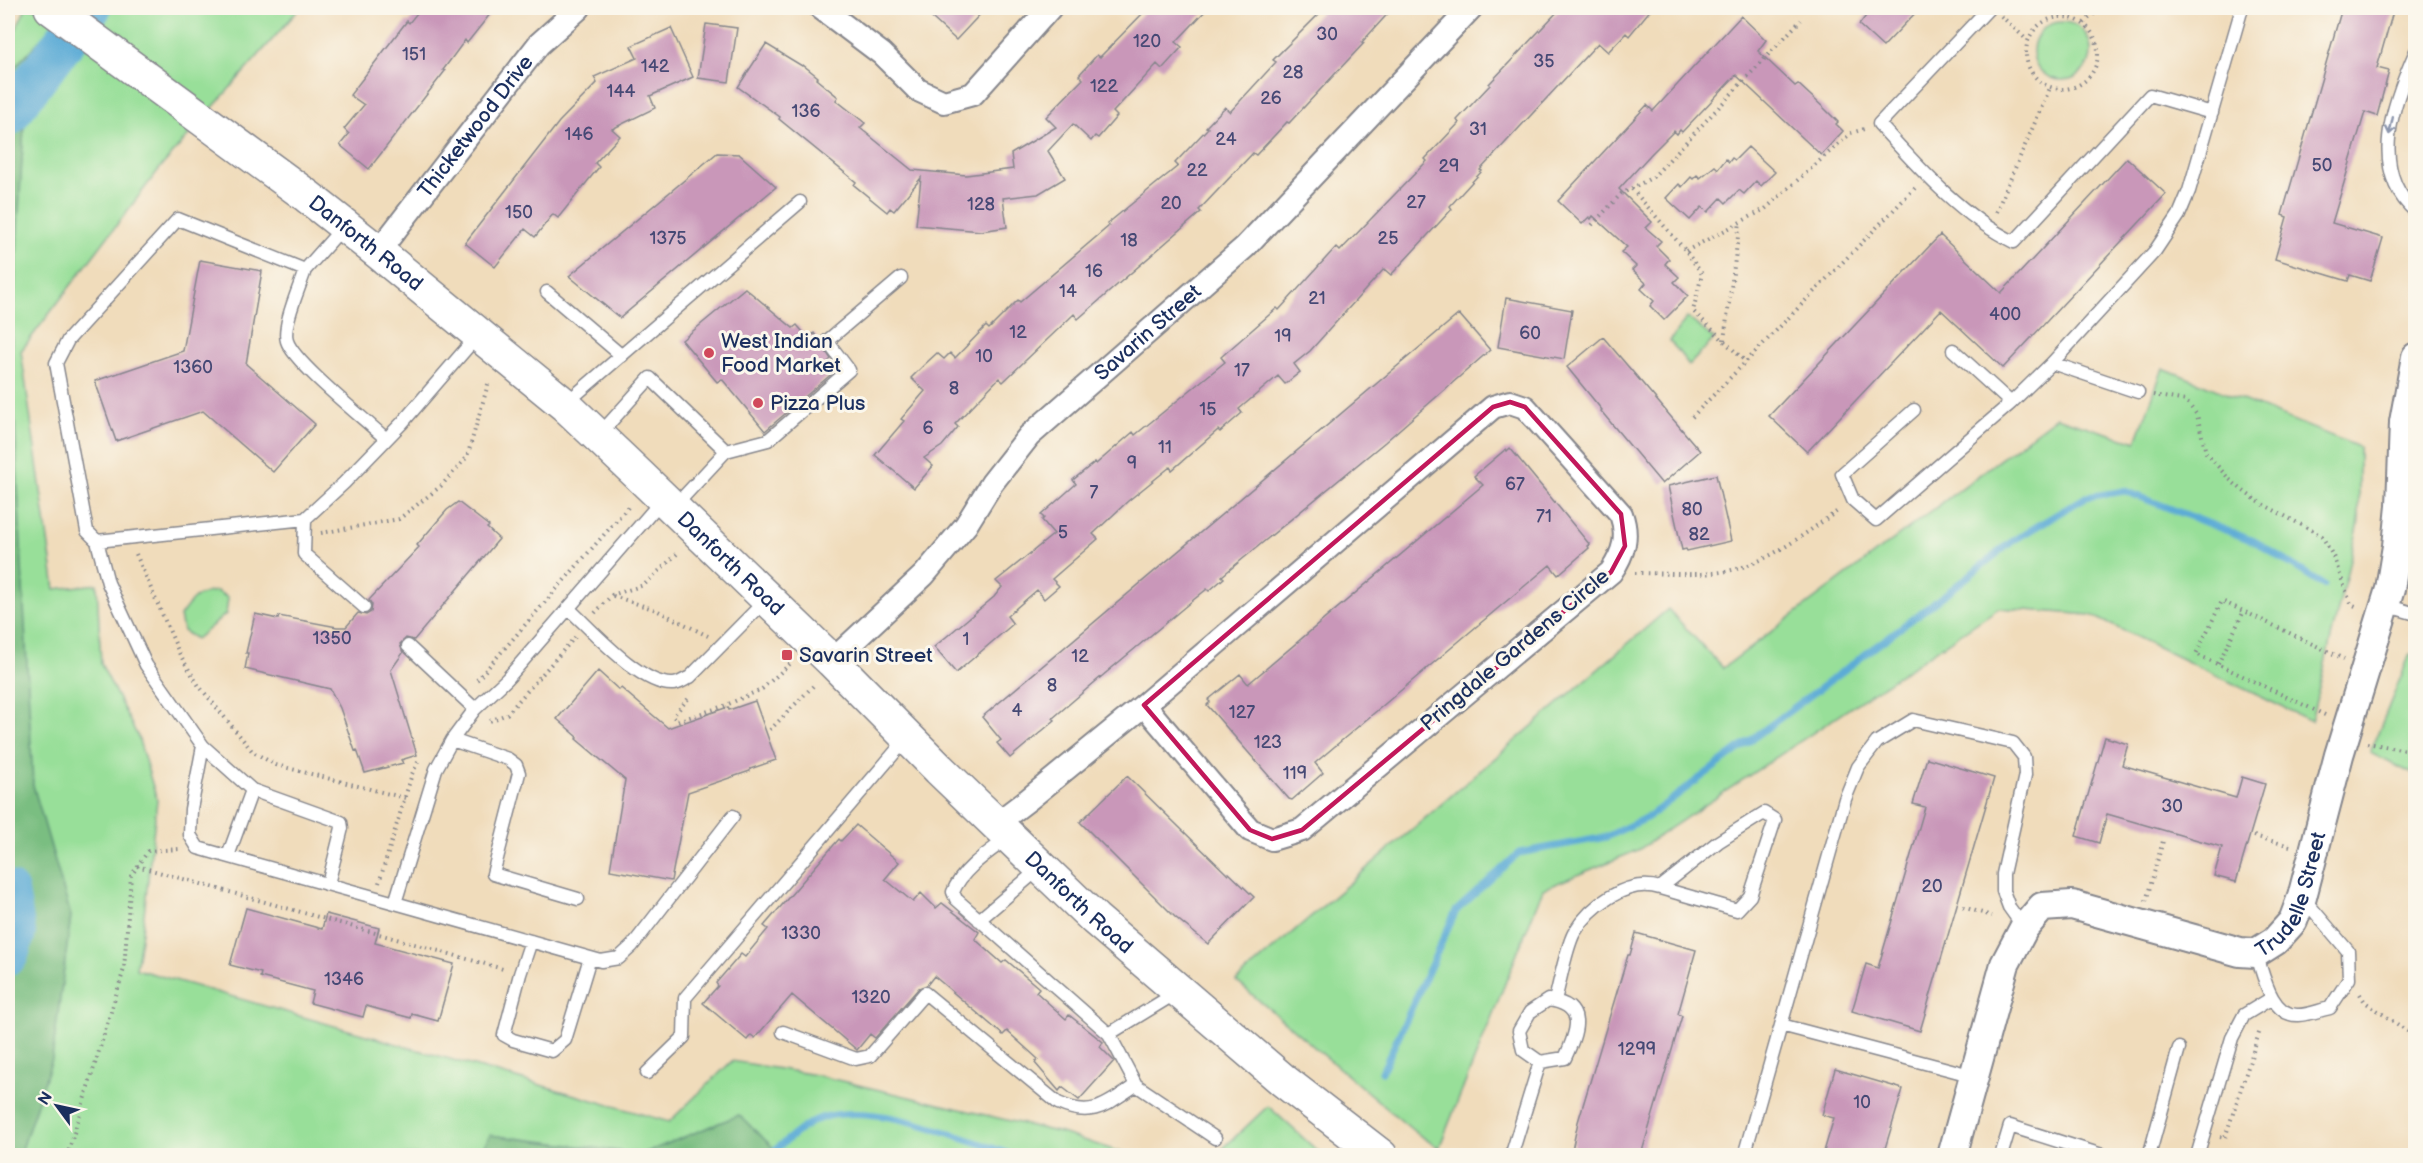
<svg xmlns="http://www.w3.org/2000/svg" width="2423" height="1163" font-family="'Balsamiq Sans',sans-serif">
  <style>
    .green { fill: #98df99; stroke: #5a877c; stroke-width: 1.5 }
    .forest { fill: #7abe81; stroke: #4a7670; stroke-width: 1.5 }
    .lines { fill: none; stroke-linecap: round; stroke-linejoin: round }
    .stream { stroke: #5babd6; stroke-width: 7 }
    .river { stroke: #5babd6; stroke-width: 42 }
    .building { fill: #c997b9 }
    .service-casing { stroke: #86868c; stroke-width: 15 }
    .minor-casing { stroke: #86868c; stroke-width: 26 }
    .tertiary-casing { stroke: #86868c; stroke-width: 32 }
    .secondary-casing { stroke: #86868c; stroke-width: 36 }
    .path { stroke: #86868c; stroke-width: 4; stroke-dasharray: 1.5 4.5; stroke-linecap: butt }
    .service { stroke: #fff; stroke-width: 12 }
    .minor { stroke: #fff; stroke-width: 22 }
    .tertiary { stroke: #fff; stroke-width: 28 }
    .secondary { stroke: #fff; stroke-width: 33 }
    .oneway { stroke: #8d97ae }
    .marked { fill: none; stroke: #c2185b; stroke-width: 4.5; stroke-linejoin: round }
    .poi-dot { fill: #d1495b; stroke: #fbf7ec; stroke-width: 2 }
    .labels { text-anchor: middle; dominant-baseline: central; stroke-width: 6; stroke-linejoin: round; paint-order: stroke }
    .number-label { font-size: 18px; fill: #464975 }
    .street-label { font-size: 21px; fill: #1b2f5e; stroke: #fbf7ec }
    .poi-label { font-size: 21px; fill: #1b2f5e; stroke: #fbf7ec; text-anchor: start }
  </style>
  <rect width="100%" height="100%" fill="#fbf7ec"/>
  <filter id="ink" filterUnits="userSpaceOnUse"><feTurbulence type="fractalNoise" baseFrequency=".0167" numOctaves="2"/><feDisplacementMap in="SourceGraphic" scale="12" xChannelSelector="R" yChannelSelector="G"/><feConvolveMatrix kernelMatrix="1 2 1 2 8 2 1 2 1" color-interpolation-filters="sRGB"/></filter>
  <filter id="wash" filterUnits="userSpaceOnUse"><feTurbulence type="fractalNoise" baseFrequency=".008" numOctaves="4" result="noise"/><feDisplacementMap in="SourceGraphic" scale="24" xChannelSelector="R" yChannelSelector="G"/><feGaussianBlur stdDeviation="1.35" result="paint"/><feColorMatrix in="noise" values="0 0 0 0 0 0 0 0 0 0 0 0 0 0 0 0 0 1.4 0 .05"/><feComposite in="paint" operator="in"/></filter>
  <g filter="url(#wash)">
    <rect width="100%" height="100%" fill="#f0dcbb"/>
    <path class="green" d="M26,8H300L160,168L21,351L55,589L97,584L101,664L138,737L157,800L142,932L136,969L669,1122L732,1061L816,1075L1061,1133L1129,1155L8,1156V46Z
      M2033 51a29 29 0 1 1 58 0a29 29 0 1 1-58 0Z
      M1687,317L1714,339L1689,365L1670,341Z
      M2163,368L2359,447V523L2311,721L2091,615L1999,608L1638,850L1543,889L1439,1148L1416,1133L1236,981L1668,609L1723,668L2056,417L2136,442Z
      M217,591L228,598L226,614L196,639L183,631L180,616C192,599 196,593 217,591Z
      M2410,654L2416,655L2415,775L2370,753Z
      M1268,1106L1322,1155H1216Z"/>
    <path class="forest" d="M40,40L28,59L11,345L33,785L71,916L52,1059L20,1155L8,1156V74Z
      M739,1115L781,1155H480L490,1135L642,1154Z"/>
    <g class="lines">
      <path class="stream" d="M1382,1072L1456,911L1519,853L1606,837L1648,817L1951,590L2014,540L2086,497L2125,491L2256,542L2324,585
        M768,1156C780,1146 803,1125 816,1120C869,1098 962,1138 1015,1156"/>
      <path class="river" d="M8,115L90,8
        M8,892L15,932L8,954"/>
    </g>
    <g id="blocks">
      <path class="building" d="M421,8H495L467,43L465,40L443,70L445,71L369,169L340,145L349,134L344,129L364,105L350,95L407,21L409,23Z
        M921,8H986L956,40Z
        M1148,8H1208L1176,42L1182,47L1162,69L1157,64L1113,112L1117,116L1098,138L1095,136L1091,141L1073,124L1048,151L1065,178L1038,194L1003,198L1007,227L981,231L916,225L921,178L894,211L890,208L887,212L854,185L856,182L779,119L780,117L738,87L766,44L802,66L803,65L818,77L816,79L838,97L836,100L865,123L860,128L912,170L966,175L1013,169L1011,154L1056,127L1046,117L1083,79L1079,75L1097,55L1100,57Z
        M1325,8H1393L1362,42L1364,43L1289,123L1287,122L1256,155L1253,153L1199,210L1201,212L1078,319L1074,314L1003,382L999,378L955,424L958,427L942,446L924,458L933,466L914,488L875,455L904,421L901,419L925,391L911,378L924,365L937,353L944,359L950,353L955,358L986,326L989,329L1018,300L1020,302L1109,226L1107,224L1178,166L1175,163L1208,128L1206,127L1225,107L1230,112L1276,62L1273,60Z
        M1561,8H1652L1629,36L1626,33L1608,52L1598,43L1480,170L1482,171L1450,206L1452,209L1391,275L1384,269L1310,351L1294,364L1300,372L1285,384L1278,376L1239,409L1242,413L1220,432L1218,430L1172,470L1170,467L1128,501L1093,534L1098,539L1052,579L1059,586L1044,599L1037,590L1007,616L1013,624L956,673L934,647L994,597L1002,587L996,581L1054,534L1042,520L1044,518L1041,515L1076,484L1073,480L1095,462L1096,464L1133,432L1135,435L1225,362L1221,357L1277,308L1279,310L1336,247L1340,251L1427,161L1425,159L1459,123L1457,120L1490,85L1489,84Z
        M1872,8H1920L1883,47L1859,25Z
        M2342,8H2394L2377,68L2389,71L2377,116L2365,112L2332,223L2383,238L2370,281L2350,275L2348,281L2275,259L2287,217L2282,215Z
        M1741,16L1766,40L1758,51L1795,86L1798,84L1824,108L1838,122L1836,124L1843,131L1821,155L1736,75L1682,132L1680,130L1677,134L1674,131L1651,154L1619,189L1652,222L1646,228L1661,241L1656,246L1669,259L1665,264L1679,277L1674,282L1688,296L1664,320L1650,306L1654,301L1641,289L1646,283L1632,270L1636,266L1621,252L1627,247L1593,216L1591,219L1589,217L1582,224L1558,201L1647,105L1653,111Z
        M706,24L737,28L729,82L698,78Z
        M671,28L693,77L650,96L655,108L612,129L620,136L595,163L599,167L558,218L553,214L535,237L525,229L495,267L465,243L559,122L597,83L594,77L637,58L631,46Z
        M1748,147L1775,172L1761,186L1756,181L1744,194L1739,190L1726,203L1721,198L1708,212L1702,207L1690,220L1666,198L1679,184L1682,187L1691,177L1693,179L1697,175L1700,178L1715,166L1718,169L1726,159L1729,162L1732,158L1735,160Z
        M717,153L739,154L776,187L620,318L569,276Z
        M2127,158L2166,194L2003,368L1941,310L1807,452L1769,416L1940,235L2001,293Z
        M200,260L262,271L246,364L315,424L273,472L203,411L116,441L95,381L183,351Z
        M745,288L793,328L797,325L808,338L814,333L831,359L828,362L835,371L765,431L722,379L717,382L682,340Z
        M1506,298L1572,310L1564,359L1498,347Z
        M1459,314L1490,350L1385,442L1222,576L1224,578L1209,591L1207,589L1187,605L1095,682L1053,718L1055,720L1010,758L997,743L1001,740L982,717Z
        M1603,337L1700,451L1662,484L1601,411L1602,410L1567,367Z
        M1510,448L1590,545L1588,546L1589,548L1558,575L1550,565L1503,604L1315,763L1323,773L1292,800L1289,799L1207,705L1210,702L1208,700L1240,674L1248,684L1483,485L1474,476L1506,449L1507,451Z
        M1716,475L1731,541L1687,551L1686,549L1682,550L1668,486Z
        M458,502L489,526L487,528L499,539L414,640L406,638L400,644L403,653L391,670L417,755L401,760L403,763L365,773L357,750L355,751L340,708L330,689L245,669L248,653H246L255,614L278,619L279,616L337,627H346L358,613L366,615L371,612L372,605L369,600L419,547L417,545L447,510Z
        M598,671L619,690L621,688L668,728L728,707L729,710L755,701L776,760L750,769V771L688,792L671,881L610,870L625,780L576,739L578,737L557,719Z
        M2105,737L2128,744L2122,765L2236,798L2242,777L2265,784L2236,882L2214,876L2222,847L2107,814L2099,843L2076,836Z
        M1927,758L1994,778L1920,1031L1852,1011L1866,964L1878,968L1925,807L1913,804Z
        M1127,776L1228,875L1229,873L1254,897L1208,944L1175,917L1080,822Z
        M856,825L899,862L885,879L913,902L921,893L936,908L942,903L979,932L975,939L1002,963L1006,960L1039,988L1036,992L1066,1019L1069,1015L1103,1042L1100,1047L1114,1061L1079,1100L1062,1087L1059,1091L1035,1063L1038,1059L1007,1031L1003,1035L934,976L927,985L919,988L875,1038L870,1034L857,1050L792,995L755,1038L751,1035L747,1040L703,1003L718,986L716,983L741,954L745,957L768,929L764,926L839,839L841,841Z
        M246,908L322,929L326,914L379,928L375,943L454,964L438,1021L412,1014L411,1018L366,1006L363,1017L310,1003L313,991L260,977L261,973L230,965Z
        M1636,933L1696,950L1678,1014L1682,1016L1641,1155H1571L1578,1122L1628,955H1630Z
        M1835,1069L1903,1089L1883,1155H1823L1834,1118L1822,1115Z"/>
    </g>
  </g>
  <g filter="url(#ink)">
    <use href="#blocks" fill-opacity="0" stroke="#86868c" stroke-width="1.5"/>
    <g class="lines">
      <defs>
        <path id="service" d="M1989,8L1879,124C1919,168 1961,216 2014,242L2150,95L2212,113
          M2416,51C2394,100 2367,170 2416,212
          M344,226L305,270L178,219L68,340L56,363L87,531L97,541L305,519L344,483L402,423L478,335
          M305,270C300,287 282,325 287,341C294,363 366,420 386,439
          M547,292L622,356
          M1953,350L2011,403
          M2052,363L2138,392
          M565,404L800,202
          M1914,410L1842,474L1853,500L1876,520L2011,403L2052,363L2155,251L2179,215L2189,191L2242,8
          M598,436L650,378L726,451L674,507
          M726,451L768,440L849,370L827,341L901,278
          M305,519L304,554L364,607
          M97,541L108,583L146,665L203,746L191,809L190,835L198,848L395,903L436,769L452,740L475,709L507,679L663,499
          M2385,605L2416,614
          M568,608C592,630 641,686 673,684C679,684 685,679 690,677L766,600
          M408,646L475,709
          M452,740L508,759L516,765L519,773L493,874L578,899
          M203,746L252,790L228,856
          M252,790L341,822L342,828L328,884
          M1008,838C989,852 962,869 953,892L956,899L1109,1034L1176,993
          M395,903L601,961L619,958L632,946L733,816
          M979,920L1040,868
          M531,941L520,974L504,1035L513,1040L552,1051L565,1040L590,958
          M2256,953C2263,972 2270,1016 2298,1015C2308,1015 2320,1010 2330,1008L2349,979L2348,951L2303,898
          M1548,1000C1588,1005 1577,1032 1565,1058L1540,1062L1523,1050L1519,1031L1530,1012Z
          M1555,1000C1560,982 1566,948 1574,933C1590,906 1627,878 1660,888L1737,910L1750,896L1775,820L1764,813L1718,842L1660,888
          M1781,1025L1974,1076
          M783,1032L856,1059L870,1056L925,993L1058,1103C1093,1119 1107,1104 1136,1085
          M1109,1034L1136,1085L1215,1138
          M647,1073L684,1037L685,998L907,738
          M1509,1156L1513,1150L1540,1062
          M1744,1156L1845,799L1858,767L1877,742L1913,720L2013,743L2024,757L2025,775L2003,874V891L2009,907L2024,928
          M2001,1156L2010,1126L2105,1156
          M2149,1156L2179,1048
          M2197,1156L2232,1038L2244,1015L2272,998"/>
        <g id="minor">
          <path d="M821,8L882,54L918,90L944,102L973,94L1050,8"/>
          <path id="s1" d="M378,252L539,44L579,8"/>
          <path id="s2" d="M832,661L924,575L966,525L992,483L1029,436L1245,247L1471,8"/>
          <path d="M996,824L1029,799L1144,705L1493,407L1510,402L1525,407L1621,514C1629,536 1624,553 1611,572L1302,830L1272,839L1250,830L1144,705"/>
        </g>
        <g id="tertiary">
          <path id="s3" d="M1952,1156L2005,964L2024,928L2042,907L2072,905L2240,952L2256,953L2275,941L2293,921L2302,897L2339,755L2390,589L2397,546L2401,506L2404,422L2416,357"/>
        </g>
        <g id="secondary">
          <path id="s4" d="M51,8L307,196L378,252L565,405L640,476L832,661L939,769L1095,919L1284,1081L1381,1156"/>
        </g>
      </defs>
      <use href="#service" class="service-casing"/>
      <use href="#minor" class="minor-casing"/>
      <use href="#tertiary" class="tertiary-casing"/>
      <use href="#secondary" class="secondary-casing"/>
      <path class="path" d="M1844,12L1849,8
        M2001,16L2027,40
        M2063,16L2064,8
        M2026 53a36 36 0 1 1 72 0a36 36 0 1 1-72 0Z
        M2084,23L2100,8
        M8,26L15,8
        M1632,189L1686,251L1702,274L1693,311L1746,362
        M1996,212L2050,88
        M1592,225L1621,194L1653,177L1801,20
        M1686,251L1765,209L1851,133L1864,129
        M1724,340L1740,222
        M2153,395L2186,401L2197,415L2206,453L2229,479L2242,490L2257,501L2322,536L2333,556L2351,604L2358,607
        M1692,417L1915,188
        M321,533L399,519L441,486L467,457L489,381
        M136,554L180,655L199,686L253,752L276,765L405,798
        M1635,573C1666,573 1701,577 1732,570C1771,561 1807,532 1839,510
        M613,596L656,610L708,636
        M595,613L612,595L644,585L679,552
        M2218,664L2244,611
        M477,680L630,505
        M688,699L673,716L677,721L724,706L762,689L791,663
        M2325,715L2196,654L2222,601L2344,659
        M490,721L507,714L575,637
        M770,730L814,685
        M2367,743L2407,750L2416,754
        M2254,836L2290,846
        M137,866L503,969
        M379,883L412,774L418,762
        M2146,901L2163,841
        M1963,907L1992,916
        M2360,994L2365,1002L2416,1037
        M2220,1137L2225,1138L2260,1030
        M67,1156L124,969L131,876L148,851L179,849
        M2350,1156L2351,1153L2359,1156"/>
      <use href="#service" class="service"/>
      <use href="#minor" class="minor"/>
      <use href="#tertiary" class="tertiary"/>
      <use href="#secondary" class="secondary"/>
    </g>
    <defs><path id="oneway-shaft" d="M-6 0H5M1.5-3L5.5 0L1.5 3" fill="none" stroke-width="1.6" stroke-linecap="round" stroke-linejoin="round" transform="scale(1.5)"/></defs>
    <use class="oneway" href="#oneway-shaft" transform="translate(2391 126) rotate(102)"/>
  </g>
  <path class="marked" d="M1510,402L1525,407L1621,514L1625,546L1611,572L1302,830L1272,839L1250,830L1144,705L1493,407Z"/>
  <g class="poi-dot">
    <circle cx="709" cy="353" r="6"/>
    <circle cx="758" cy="403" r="6"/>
    <rect x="781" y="649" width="12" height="12" rx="3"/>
  </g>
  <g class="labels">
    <g class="number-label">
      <text x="1327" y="34">30</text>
      <text x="1147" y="41">120</text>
      <text x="414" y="54">151</text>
      <text x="1544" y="61">35</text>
      <text x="655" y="66">142</text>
      <text x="1293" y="72">28</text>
      <text x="1104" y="86">122</text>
      <text x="621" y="91">144</text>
      <text x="1271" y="98">26</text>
      <text x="806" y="111">136</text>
      <text x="1478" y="129">31</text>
      <text x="579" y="134">146</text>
      <text x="1226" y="139">24</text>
      <text x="2322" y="165">50</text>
      <text x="1449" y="166">29</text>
      <text x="1197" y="170">22</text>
      <text x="1416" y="202">27</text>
      <text x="1171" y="203">20</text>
      <text x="981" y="204">128</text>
      <text x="519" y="212">150</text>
      <text x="668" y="238">1375</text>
      <text x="1388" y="238">25</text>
      <text x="1129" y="240">18</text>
      <text x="1094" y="271">16</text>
      <text x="1068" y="291">14</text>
      <text x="1317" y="298">21</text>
      <text x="2005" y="314">400</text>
      <text x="1018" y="332">12</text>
      <text x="1530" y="333">60</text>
      <text x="1283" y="336">19</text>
      <text x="984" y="356">10</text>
      <text x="193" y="367">1360</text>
      <text x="1242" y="370">17</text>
      <text x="954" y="388">8</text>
      <text x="1208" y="409">15</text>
      <text x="928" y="428">6</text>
      <text x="1165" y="447">11</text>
      <text x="1132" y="463">9</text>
      <text x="1515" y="484">67</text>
      <text x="1094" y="492">7</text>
      <text x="1692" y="509">80</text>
      <text x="1544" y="516">71</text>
      <text x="1063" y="532">5</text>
      <text x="1699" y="534">82</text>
      <text x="332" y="638">1350</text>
      <text x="966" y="639">1</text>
      <text x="1080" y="656">12</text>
      <text x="1052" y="685">8</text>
      <text x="1017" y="710">4</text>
      <text x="1242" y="712">127</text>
      <text x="1268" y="742">123</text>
      <text x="1295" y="773">119</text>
      <text x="2172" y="806">30</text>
      <text x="1932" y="886">20</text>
      <text x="801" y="933">1330</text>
      <text x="344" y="979">1346</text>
      <text x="871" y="997">1320</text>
      <text x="1637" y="1049">1299</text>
      <text x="1862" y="1102">10</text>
    </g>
    <g class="street-label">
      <text stroke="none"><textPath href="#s1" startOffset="159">Thicketwood Drive</textPath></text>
      <text stroke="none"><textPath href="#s4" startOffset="393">Danforth Road</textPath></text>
      <text stroke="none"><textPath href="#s2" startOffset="458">Savarin Street</textPath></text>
      <text stroke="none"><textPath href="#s4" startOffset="879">Danforth Road</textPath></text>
      <text transform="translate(1515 650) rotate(-40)">Pringdale Gardens Circle</text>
      <text stroke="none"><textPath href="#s3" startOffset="560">Trudelle Street</textPath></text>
      <text stroke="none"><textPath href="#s4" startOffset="1365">Danforth Road</textPath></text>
    </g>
    <g class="poi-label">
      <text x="721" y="341">West Indian<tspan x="721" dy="24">Food Market</tspan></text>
      <text x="770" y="403">Pizza Plus</text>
      <text x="799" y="655">Savarin Street</text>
    </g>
  </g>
  <rect width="2423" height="1163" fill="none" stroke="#fbf7ec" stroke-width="30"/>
  <g transform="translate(57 1106) rotate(303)" stroke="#fbf7ec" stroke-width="4.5" paint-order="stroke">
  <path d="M0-4.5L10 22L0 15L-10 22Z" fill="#1b2f5e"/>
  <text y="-9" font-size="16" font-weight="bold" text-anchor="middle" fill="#1b2f5e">N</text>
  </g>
</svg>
